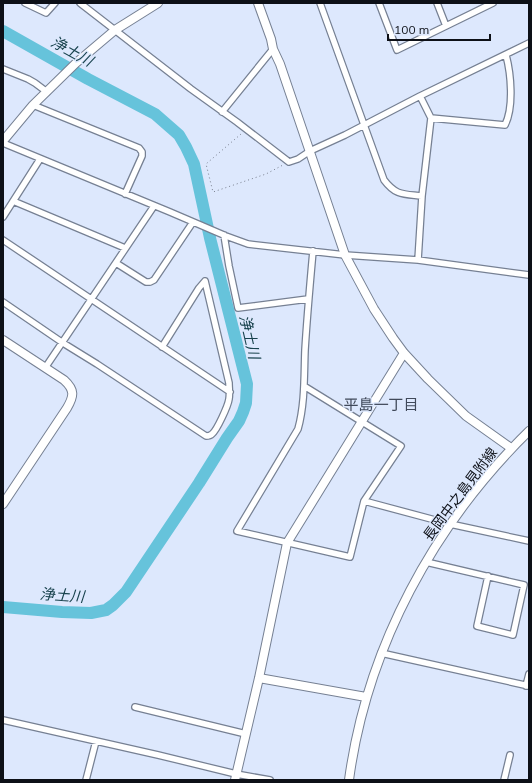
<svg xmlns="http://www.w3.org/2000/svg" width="532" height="783" font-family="Mulish,'Noto Sans JP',sans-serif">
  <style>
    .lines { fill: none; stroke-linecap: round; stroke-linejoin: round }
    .river { stroke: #66c3db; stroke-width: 12 }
    .street-casing { stroke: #768093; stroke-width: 8 }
    .secondary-casing { stroke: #768093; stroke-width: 10 }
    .path { stroke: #777e8c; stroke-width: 1; stroke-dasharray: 1 3; stroke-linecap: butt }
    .street { stroke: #fff; stroke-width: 5.5 }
    .secondary { stroke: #fff; stroke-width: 8 }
    .labels { text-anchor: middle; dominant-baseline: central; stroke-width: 3; stroke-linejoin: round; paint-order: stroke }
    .street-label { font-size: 14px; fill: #0d1017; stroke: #dde8fd }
    .water-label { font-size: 15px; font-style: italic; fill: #19434e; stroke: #dde8fd }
    .neighbourhood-label { font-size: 15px; fill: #40495a; stroke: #dde8fd }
  </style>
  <rect width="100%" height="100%" fill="#dde8fd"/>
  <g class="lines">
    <path class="river" d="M3,31L88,79L155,114L179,135L186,147L194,164L210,238L247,384L246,403L243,412L239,421L227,438L199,483L126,592L113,605L106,610L91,613L62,612L3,607"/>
    <defs>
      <path id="street" d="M25,3L46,13L55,3
        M80,3L191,89L237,122L289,162L298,159L310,151L345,135L420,96L529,43
        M320,3L384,180C396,196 404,194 422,196
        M379,3L397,50L493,3
        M437,3L446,26
        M3,69L28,79L35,83L47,92
        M33,105L139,148L142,152V156L125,194
        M222,112L273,49
        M431,118L505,125C514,107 511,74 506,55
        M3,143L170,212L226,236L248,244L345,255L418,260L529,275
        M13,201L125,248
        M3,217L40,159
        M224,235L229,266L238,308L308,299
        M3,240L230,392
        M418,260L422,196L431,118L420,96
        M116,263L146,282H150L154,280L193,222
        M3,302L63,343L97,364L206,436C209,436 210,436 212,434C217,430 228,406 229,399C230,394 229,388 229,383L205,281L199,288L162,347
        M45,368L154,206
        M304,386L401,446L364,501L350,557L237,531L298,429C305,404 304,376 305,350C307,317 310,284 313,251
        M364,501L450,524L529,541
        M426,562L524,585L513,635L477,626L488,576
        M381,653L529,686
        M526,686L529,674
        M135,707L246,734
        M3,720L158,755L236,774L270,780
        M86,780L96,741
        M504,780L510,755"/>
      <path id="secondary" d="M258,3L271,39L273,49L280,64L345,255L374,309L393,338L404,353L428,379L466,416L511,448
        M3,141L33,105L76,63L115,30L158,3
        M3,340L64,380C75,390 74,396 67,408L3,504
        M259,678L366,697
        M235,780L259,678L287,543L404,353
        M349,780C367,647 434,524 529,431"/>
    </defs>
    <use href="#street" class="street-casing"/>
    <use href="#secondary" class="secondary-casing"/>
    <path class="path" d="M241,134L206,164L213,192L266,174L283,165"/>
    <use href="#street" class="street"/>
    <use href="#secondary" class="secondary"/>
  </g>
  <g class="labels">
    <g class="street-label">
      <text transform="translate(460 494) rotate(-53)">長岡中之島見附線</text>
    </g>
    <g class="water-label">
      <text transform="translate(72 51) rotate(29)">浄土川</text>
      <text transform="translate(250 337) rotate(77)">浄土川</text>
      <text transform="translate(62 595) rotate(4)">浄土川</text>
    </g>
    <g class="neighbourhood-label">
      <text x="381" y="404">平島一丁目</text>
    </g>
  </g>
  <rect width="532" height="783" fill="none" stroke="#0d1017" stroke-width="8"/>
  <path d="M388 34v6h102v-6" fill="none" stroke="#0d1017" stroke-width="2"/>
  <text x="394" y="34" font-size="12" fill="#0d1017" stroke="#dde8fd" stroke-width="3" paint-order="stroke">100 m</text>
</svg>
